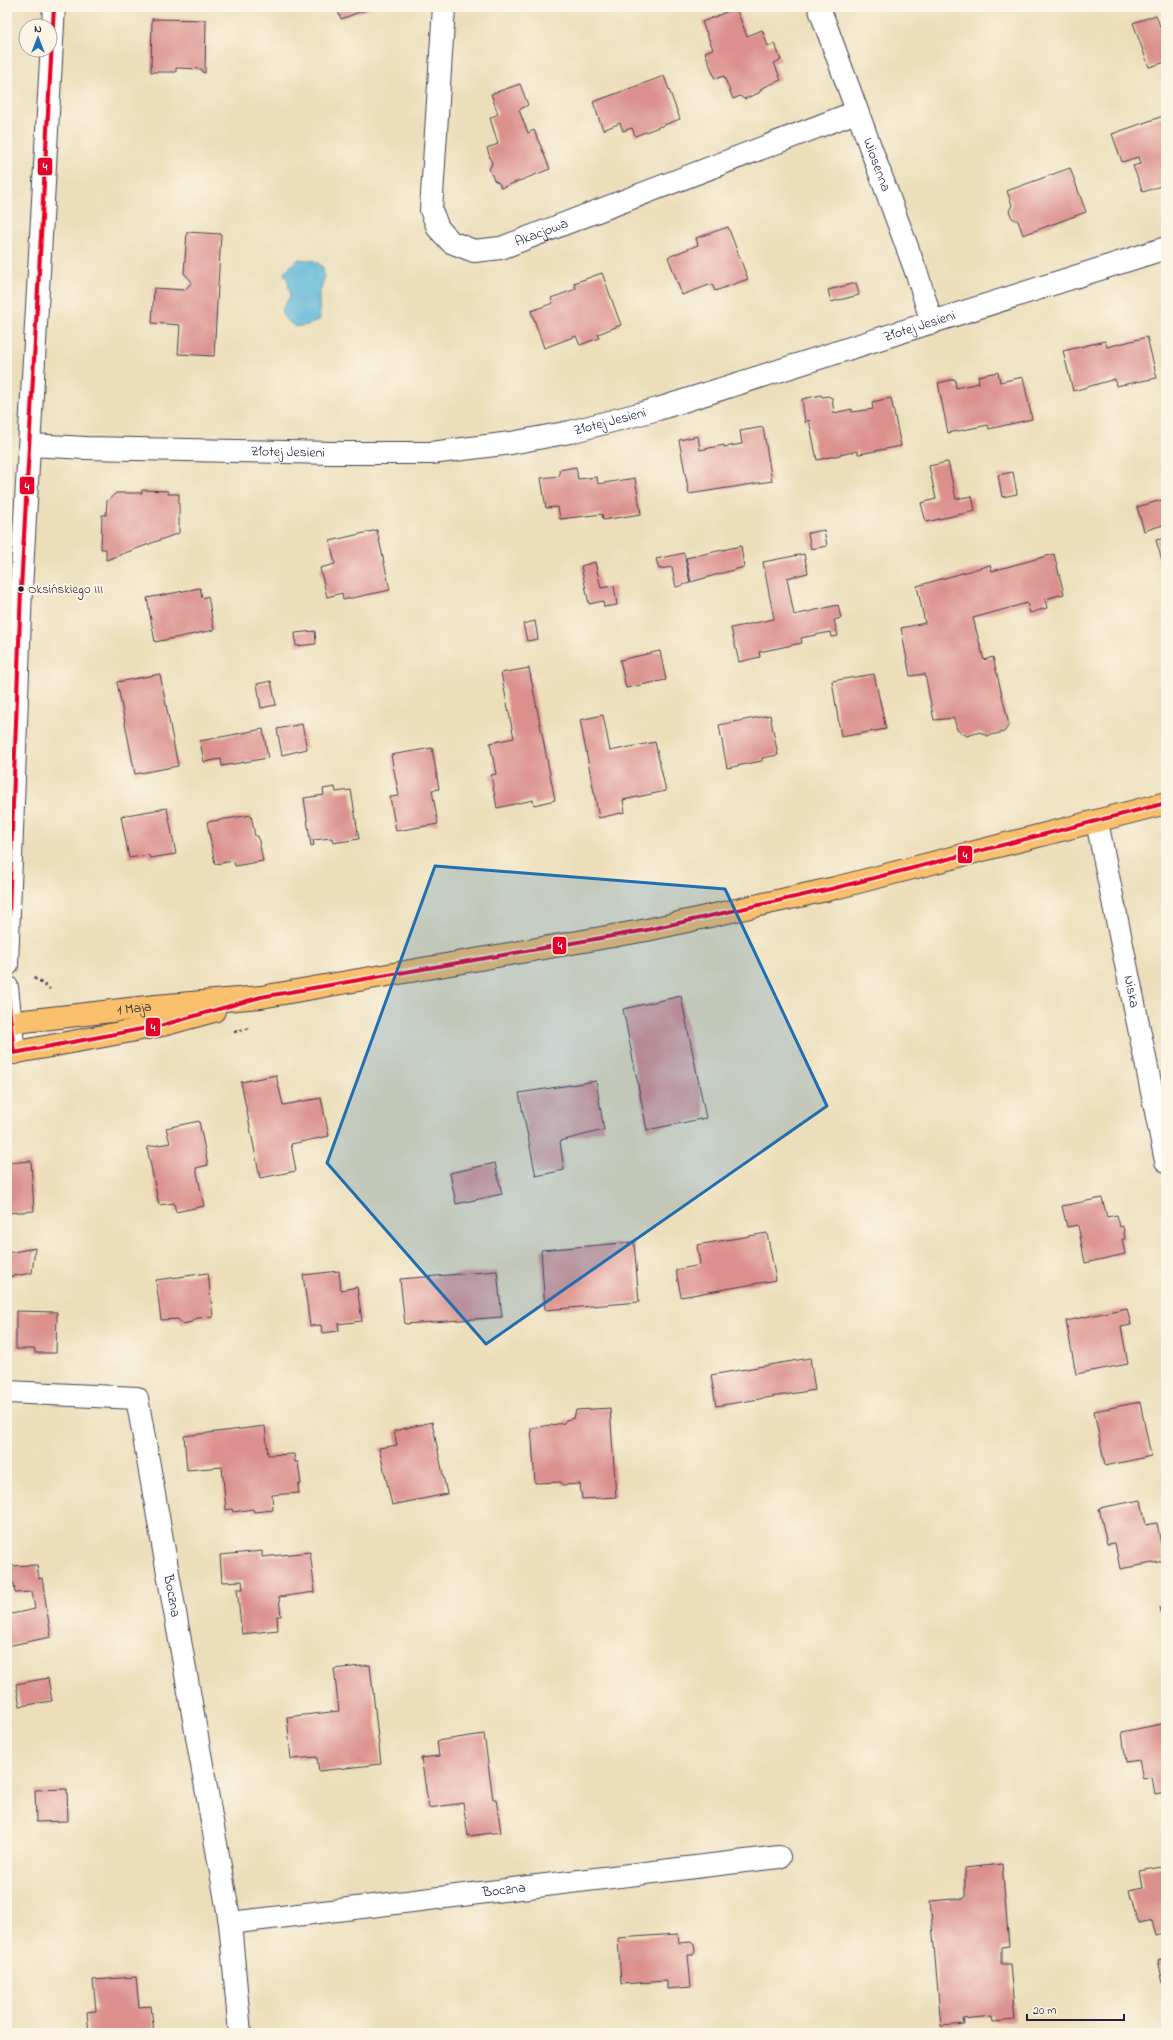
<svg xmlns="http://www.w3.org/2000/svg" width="1173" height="2040" font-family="'Indie Flower',sans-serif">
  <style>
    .water { fill: #59b6d7; stroke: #3e6c89 }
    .building { fill: #db908d }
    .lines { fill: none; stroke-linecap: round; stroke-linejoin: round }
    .minor-casing { stroke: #403e4e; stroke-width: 24 }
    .major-casing { stroke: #403e4e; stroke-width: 24 }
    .path { stroke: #403e4e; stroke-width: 2.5; stroke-dasharray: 3 3; stroke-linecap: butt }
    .minor { stroke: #fff; stroke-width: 22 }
    .major { stroke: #f8bf6c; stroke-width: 22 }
    .bus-1-casing { stroke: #fcf5e5; stroke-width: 7 }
    .bus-1 { stroke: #e4002b; stroke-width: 4 }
    .marked { fill: #1f6fb2; fill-opacity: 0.2; stroke: #1f6fb2; stroke-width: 3; stroke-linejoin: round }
    .bus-dot { fill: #22223b; stroke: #fcf5e5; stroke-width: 1.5 }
    .labels { text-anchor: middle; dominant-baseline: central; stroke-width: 4; stroke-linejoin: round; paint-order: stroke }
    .bus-label { font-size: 13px; fill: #22223b; stroke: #fcf5e5; text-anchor: start }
    .street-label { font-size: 14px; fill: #22223b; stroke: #fcf5e5 }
    .line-badge { stroke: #fcf5e5; stroke-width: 1.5 }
    .badge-label { font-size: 11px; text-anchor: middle; font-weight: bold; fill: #fff }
  </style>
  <rect width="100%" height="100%" fill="#fcf5e5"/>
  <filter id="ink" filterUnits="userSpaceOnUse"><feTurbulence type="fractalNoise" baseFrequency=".025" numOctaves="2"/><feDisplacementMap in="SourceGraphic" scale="8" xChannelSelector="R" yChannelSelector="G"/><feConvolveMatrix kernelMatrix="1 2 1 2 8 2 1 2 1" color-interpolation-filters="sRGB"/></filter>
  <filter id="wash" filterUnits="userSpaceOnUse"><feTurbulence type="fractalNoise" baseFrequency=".012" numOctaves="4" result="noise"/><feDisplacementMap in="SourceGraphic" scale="16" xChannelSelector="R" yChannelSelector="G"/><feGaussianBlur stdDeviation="0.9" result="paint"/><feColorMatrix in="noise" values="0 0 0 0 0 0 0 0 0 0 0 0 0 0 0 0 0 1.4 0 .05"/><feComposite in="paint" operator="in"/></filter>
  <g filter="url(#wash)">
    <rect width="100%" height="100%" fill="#ecdeba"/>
    <path class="water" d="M299,259L315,261L323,267L324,279L319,295L320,319L309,325L295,327L285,319L281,311L290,296L288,281L284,273L290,266Z"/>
    <g id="blocks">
      <path class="building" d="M336,7H373L341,19Z
        M736,8L747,36L762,30L768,46L775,44L781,60L774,63L781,80L762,88L759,93L744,99L740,96L733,99L724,76L715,79L705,52L713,49L702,22Z
        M1156,15L1166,43V62L1149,67L1133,23Z
        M152,19L206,20L205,73L202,72V69L176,68V72H151Z
        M664,76L680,119L635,136L632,128L623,131L620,123L603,130L593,102Z
        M520,84L528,105L519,110L528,133L534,130L550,169L501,188L499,183L494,180L489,169L492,164L487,148L498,144L490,118L498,114L491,94Z
        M1166,115V184L1143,192L1133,166L1140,164L1138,157L1122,162L1112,134Z
        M1070,168L1086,212L1023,235L1018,221L1012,218L1009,211L1012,205L1007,191Z
        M728,227L748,279L715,291L712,284L682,295L668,257L698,245L696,238Z
        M187,232L221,234L214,356L178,354L180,325L152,323L154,288L185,290L192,282L184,273Z
        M602,273L621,325L598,334L599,338L580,345L576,336L544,348L531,311L553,303L551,298L576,289L574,283Z
        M856,283L859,295L831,302L828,290Z
        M1147,337L1157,378L1116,386L1115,379L1073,391L1063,351L1105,341L1107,347Z
        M998,372L1000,382L1023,377L1032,419L989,429L988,425L948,433L938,383L955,379L956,388L979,383L978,376Z
        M821,395L822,397L828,396L832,398L834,413L852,409V412L873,409L872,402L891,398L901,446L860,454H858V451L817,460L809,420L805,422L802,399Z
        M763,427L772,481L689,494L679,440L698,436L700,450L724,445V447L742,444L740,431Z
        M948,462L956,499L972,496L975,511L926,522L921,503L936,499L929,466Z
        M576,467L578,479L597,477L598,484L635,478L641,514L603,520L602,514L560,519L558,507L546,508L541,478L560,476L559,470Z
        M1013,472L1017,494L1002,497L998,475Z
        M142,490L168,491V494H179V533L106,560V549H101L102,515H106L107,501L116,493H142Z
        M1166,499V524L1144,531L1137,507Z
        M377,530L390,590L343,600L342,593L327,597L320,568L335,564L330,541Z
        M824,530L827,546L811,549L808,533Z
        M1166,538V566L1164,567L1156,540Z
        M741,546L744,567L691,582L686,558Z
        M684,553L690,583L676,587L672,567L659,569L656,559Z
        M804,554L808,573L787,578L794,615L838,605L841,618L834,620L838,636L831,637L830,632L801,638L802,643L759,652L760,657L739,662L731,628L774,619L763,562Z
        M1054,554L1064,594L1045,599L1047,608L1030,613L1027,603L973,618L984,660L993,657L1009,725L1004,732L987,736L980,732L967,736L957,730L954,718L934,720L925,674L910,676L901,628L925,623L917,586L990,565L992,571Z
        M595,562L601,588L614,586L617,605L604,607L603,601L589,604L581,566Z
        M200,588L202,598L208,596L214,630L155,642L147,598Z
        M535,621L538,639L527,641L523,624Z
        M315,631L316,644L296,646L295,633Z
        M660,651L666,680L626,688L620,660Z
        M529,668L555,800L534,805L533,800L497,808L491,775L496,774L490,743L514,738L501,673Z
        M160,674L178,766L135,774L117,682Z
        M874,674L886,729L841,737L832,681Z
        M271,681L276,705L261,708L257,684Z
        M603,715L610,751L655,742L666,791L623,800L625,812L599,818L580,720Z
        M770,715L778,755L762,758V761L727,768L719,725Z
        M302,724L307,749L282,755L277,729Z
        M263,729L268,758L222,766L221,759L204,762L200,741Z
        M432,748L439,789L432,790L438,824L396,831L390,797L399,796L391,755Z
        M335,787L336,792L351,790L359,839L333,843L332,838L313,840L314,845L311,846L304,798L324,795L323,789Z
        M167,808L176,854L150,858L149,855L129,858L121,816Z
        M251,815L255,836H258L263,861L235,866L234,861L215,864L207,822Z
        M681,996L706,1118L647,1130L623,1009Z
        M276,1075L283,1105L321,1098L329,1136L291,1144L296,1171L260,1178L241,1082Z
        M596,1081L604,1130L560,1141L564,1170L536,1176L519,1093Z
        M199,1121L208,1165L196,1168L204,1206L176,1212L174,1203L159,1205L147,1147L170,1143L166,1128Z
        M31,1161L34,1211L7,1213V1163Z
        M495,1163L502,1194L456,1204L450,1173Z
        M1102,1198L1107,1217L1117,1215L1120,1227L1123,1226L1125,1239H1122L1125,1254L1085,1263L1078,1225L1067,1227L1062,1206Z
        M767,1233L776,1280L681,1297L676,1270L700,1265L697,1245Z
        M634,1242L639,1302L545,1310L541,1250Z
        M35,1248L32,1273L7,1277V1253Z
        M339,1271L341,1290L357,1287L362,1321L338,1324L339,1331L322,1333L321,1325L310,1326L303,1275Z
        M497,1271L502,1317L405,1324L400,1279Z
        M208,1273L213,1317L197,1318L192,1322L182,1324L178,1319L161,1320L156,1280Z
        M1127,1308L1131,1325L1121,1327L1128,1364L1076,1374L1066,1321Z
        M16,1311L57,1312L56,1353H35V1349H16Z
        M810,1358L815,1390L716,1406L711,1375Z
        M1140,1402L1151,1456L1105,1466L1094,1411Z
        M610,1408L616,1497L582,1499L580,1484L563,1485L561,1482L535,1483L531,1428L564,1423L566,1420L574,1418L576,1410Z
        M432,1422L447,1494L392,1505L379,1448L397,1445L394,1431Z
        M265,1426L268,1455L294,1454L295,1462H298L301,1484L298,1485L299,1493L272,1495L273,1510L254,1512L253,1509L233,1512L232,1509L226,1510L222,1467L187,1470L184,1436Z
        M1141,1500L1146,1525L1157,1523L1164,1561L1120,1569L1115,1543L1107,1544L1099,1508Z
        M262,1551V1557L310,1552L315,1592L279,1597L281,1616H277L278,1630L242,1634L237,1589H243L242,1581L222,1582L220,1555Z
        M37,1565L39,1579L42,1578L51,1637L7,1646V1615L35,1609L32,1592L15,1593L14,1583H8L7,1566Z
        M1166,1606V1632H1165L1160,1607Z
        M370,1665L381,1764L319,1771L317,1757L291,1759L287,1717L339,1711L334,1669Z
        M48,1678L52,1701L20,1706L16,1684Z
        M7,1711L10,1720L7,1721Z
        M1166,1723V1792L1155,1794L1152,1777L1143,1779L1139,1760L1126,1762L1122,1732Z
        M484,1734L493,1799H496L501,1832L468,1836L463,1803L429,1808L421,1758L439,1756L437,1741Z
        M67,1789L68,1821L36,1822L35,1790Z
        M1002,1864L1009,1946L1001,1947V1964H1010L1015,2020L993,2022L992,2016L963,2019L964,2024L941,2026L930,1901L965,1898V1868Z
        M1166,1866V1932L1156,1935L1152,1921L1138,1924L1129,1890L1143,1887L1140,1871Z
        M678,1934L679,1943L691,1942L694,1945L695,1951L692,1955H688L691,1987L667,1989V1981L621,1984L618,1938Z
        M1166,1958V1983H1163L1158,1960Z
        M136,1977L139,2007L151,2006L154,2033H89L87,2012L96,2011L93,1980Z"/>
    </g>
  </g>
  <g filter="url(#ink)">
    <use href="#blocks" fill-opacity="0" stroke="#403e4e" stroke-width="1"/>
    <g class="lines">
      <defs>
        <g id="minor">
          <path id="s1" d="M444,7L431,210L438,228L451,242L474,251L501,248L856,112"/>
          <path id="s2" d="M819,7L918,277L932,323"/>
          <path id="s3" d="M30,445L86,448L333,453H431L511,443L570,432L658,409L1166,248"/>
          <path id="s4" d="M1097,822L1166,1161"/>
          <path d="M7,965L21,589L54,7"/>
          <path d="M7,987L14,1053"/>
          <path id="s5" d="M7,1392L137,1398L230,1923L240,2033"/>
          <path id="s6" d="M230,1923L779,1857"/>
        </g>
        <g id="major">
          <path id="s7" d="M7,1023L156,1006L261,997L647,930L835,888L1166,803"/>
          <path d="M7,1054L163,1025L214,1011"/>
        </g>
      </defs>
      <use href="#minor" class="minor-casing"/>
      <use href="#major" class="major-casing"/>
      <path class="path" d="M34,978L50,989
        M234,1032L250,1028"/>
      <use href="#minor" class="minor"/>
      <use href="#major" class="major"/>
      <defs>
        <path id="bus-1" d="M7,965L21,589L54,7
          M7,987L14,1053L163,1025L261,997L647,930L835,888L1166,803"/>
      </defs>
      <use href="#bus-1" class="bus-1-casing"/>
      <use href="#bus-1" class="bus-1"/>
    </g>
  </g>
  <path class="marked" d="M435,866L725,889L827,1106L486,1344L327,1163Z"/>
  <circle class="bus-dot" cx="21" cy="589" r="3.5"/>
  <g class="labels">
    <g class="bus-label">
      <text x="28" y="589">Oksińskiego III</text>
    </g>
    <g class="street-label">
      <text stroke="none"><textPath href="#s2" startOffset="168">Wiosenna</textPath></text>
      <text stroke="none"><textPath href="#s1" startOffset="337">Akacjowa</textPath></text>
      <text stroke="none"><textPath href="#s3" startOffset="907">Złotej Jesieni</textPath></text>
      <text stroke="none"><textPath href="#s3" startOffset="583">Złotej Jesieni</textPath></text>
      <text stroke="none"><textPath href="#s3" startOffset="258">Złotej Jesieni</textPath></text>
      <text stroke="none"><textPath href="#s4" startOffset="173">Niska</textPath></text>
      <text stroke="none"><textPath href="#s7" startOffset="128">1 Maja</textPath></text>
      <text stroke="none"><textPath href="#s5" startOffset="331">Boczna</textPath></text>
      <text stroke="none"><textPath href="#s6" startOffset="276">Boczna</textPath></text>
    </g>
  </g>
  <g class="line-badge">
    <rect x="37" y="157" width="16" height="19" rx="4" fill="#e4002b"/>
    <rect x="19" y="476" width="16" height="19" rx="4" fill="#e4002b"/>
    <rect x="957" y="845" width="16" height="19" rx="4" fill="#e4002b"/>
    <rect x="552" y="936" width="15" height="19" rx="4" fill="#e4002b"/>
    <rect x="145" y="1017" width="16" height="20" rx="4" fill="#e4002b"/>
  </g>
  <g class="badge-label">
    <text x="45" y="170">4</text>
    <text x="27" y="490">4</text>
    <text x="965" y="859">4</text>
    <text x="560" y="949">4</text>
    <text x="153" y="1031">4</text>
  </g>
  <rect width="1173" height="2040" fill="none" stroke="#fcf5e5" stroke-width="24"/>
  <g transform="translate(38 38)"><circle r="19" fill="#fcf5e5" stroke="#a5a1a1"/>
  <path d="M0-3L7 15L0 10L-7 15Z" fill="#1f6fb2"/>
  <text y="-6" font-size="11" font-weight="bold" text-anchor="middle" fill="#22223b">N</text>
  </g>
  <path d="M1027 2014v6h97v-6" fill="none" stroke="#22223b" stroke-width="2"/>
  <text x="1033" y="2014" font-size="12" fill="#22223b" stroke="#fcf5e5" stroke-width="3" paint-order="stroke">20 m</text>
</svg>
